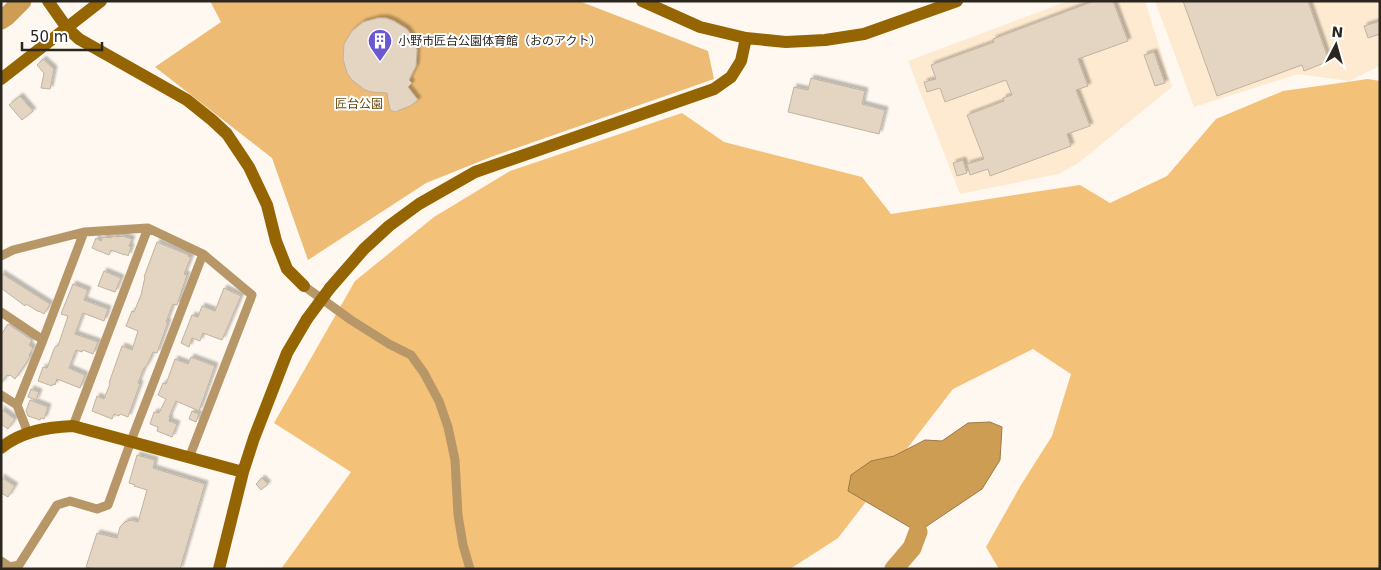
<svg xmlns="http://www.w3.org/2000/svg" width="1381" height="570" font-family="'DejaVu Sans','Noto Sans JP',sans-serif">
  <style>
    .built { fill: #feead0 }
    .green { fill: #edbb74 }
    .forest { fill: #f4c179 }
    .water { fill: #cd9d54; stroke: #9c7944 }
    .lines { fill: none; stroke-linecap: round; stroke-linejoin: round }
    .river { stroke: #cd9d54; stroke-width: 19 }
    .building { fill: #e3d5c2; stroke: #c1b3a0; filter: url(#shadow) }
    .street { stroke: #b79667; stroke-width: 9 }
    .secondary { stroke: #966503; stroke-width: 12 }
    .secondary-bridge { stroke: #966503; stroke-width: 12 }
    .labels { text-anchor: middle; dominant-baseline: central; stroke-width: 4; stroke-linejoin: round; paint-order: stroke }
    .poi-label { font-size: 12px; fill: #2b261e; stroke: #fff; text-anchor: start }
    .park-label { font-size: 12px; fill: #694810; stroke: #fff }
  </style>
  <defs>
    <filter id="shadow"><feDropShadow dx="3" dy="-3" stdDeviation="1" flood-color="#0004"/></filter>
  </defs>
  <rect width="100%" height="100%" fill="#fef8f0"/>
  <path class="built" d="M1068,1H1145L1172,87L1077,164L1058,174L960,194L908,61Z
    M1155,1H1380V66L1349,81L1298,74L1194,107Z"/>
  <path class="green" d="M210,1H579L708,51L714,79L491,157L426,183L308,260L272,158L155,67L221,22Z"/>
  <path class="forest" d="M1368,79L1380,81V569H999L986,547L1021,485L1052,436L1071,374L1033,349L953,389L838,538L790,569H281L351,472L274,423L355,281L434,217L510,171L682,113L724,142L862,177L891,214L1080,185L1110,203L1167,176L1216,119L1283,91Z"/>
  <path class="water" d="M990,422L1002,427L1000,460L982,489L918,532L848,491L851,475L871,461L894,456L925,440L942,441L968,423Z"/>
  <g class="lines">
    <path class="river" d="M1,20L7,16L22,1
      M894,569L912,548L918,532"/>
  </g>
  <path class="building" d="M1094,1H1113L1128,41L1078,59L1088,86L1076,90L1090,126L1067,134L1071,146L990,176L988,169L970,175L967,164L984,159L967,115L1004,101L1003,98L1012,95L1006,80L945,102L940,88L927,92L924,82L936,79L931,65L994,42L993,39Z
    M1183,1H1308L1329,61L1304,71L1302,65L1217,96Z
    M378,18H386L394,21L407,29L412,36L417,50L416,66L409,80L412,83L408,87L418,100L410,106L395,112L390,110L387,93L372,92L365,90L352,80L347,73L343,59L344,44L352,31L363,22Z
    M1380,21V34L1368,38L1364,26Z
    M1154,52L1165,83L1155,86L1144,55Z
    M43,59L54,69L50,89L41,88L44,73L37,65Z
    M811,78L865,91L862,104L885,110L879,134L788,112L794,87L808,90Z
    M20,96L33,111L22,120L9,105Z
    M963,160L967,173L957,176L953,163Z
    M115,236L117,237L123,236L132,239L129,246L131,247L128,256L125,254V255L111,250L109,255L92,248L96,238L101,241L103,237L111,238V237Z
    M157,242L189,255L188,256L191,257L184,274L187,275L177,305L173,304L166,322H168L157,353L153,352L148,363L145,368H144L138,383L140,384L128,417L120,414L119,416L114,414L112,419L92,411L97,396L104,399L110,384L109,383L122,346L132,350L138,331L126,326L132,311L134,312L141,295L145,277H144Z
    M104,271L121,278L115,292L98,286Z
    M1,273L50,304L44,314L39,311V312L26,304L25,306L1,288Z
    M73,284L88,290L84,300L108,309L104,321L83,313L75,334L98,342L93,354L83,350L82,352L76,350L69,368L85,375L80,388L57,379L55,385L53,384L52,386L38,381L43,367L47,368L54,349L56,346H58L68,316L61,314Z
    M224,288L241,296L222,340L203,333L200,341L192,338L189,347L181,343L192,315L198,317L202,306L215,311Z
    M8,324L32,340L29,345L33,348L29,355L30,356L27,362L15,379L10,375L9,376L7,375L1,384V335Z
    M191,357L215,366L199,411L176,401L169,417L170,418L169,421L177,424L172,437L157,431L158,427L150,424L154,412L159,413L166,399L158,395L163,383L166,384L175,359L188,364Z
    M31,389L39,392L36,400L28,397Z
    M30,400L48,407L44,419L41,418L40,420L28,416L26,411Z
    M1,409L15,419L8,429L1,424Z
    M192,411L199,414L196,422L189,419Z
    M137,455L155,460L153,468L205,484L180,569H93L86,567L97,533L117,538L120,527L125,522L131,520L138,522L147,490L134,486L135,485L129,483Z
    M1,477L15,486L8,497L1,493Z
    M262,478L268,484L261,490L256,484Z"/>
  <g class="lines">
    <path class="street" d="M1,256L13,250L84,232L148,228L203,254L252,295L189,458
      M304,286L351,320L389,344L411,355L424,373L439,401L448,427L455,460L458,515L463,545L470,569
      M1,312L43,340L17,405
      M43,340L84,232
      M1,395L17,405L28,433
      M73,426L148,228
      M1,561L10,567L19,565L57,505L70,501L97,509L108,505L131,441L203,254"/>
    <path class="secondary" d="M48,1L67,28L79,39L187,100L212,120L227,134L249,167L267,205L276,241L287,269L304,286
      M642,1L700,27L746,38L786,42L825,40L864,34L957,1
      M1,79L101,1
      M330,288L364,249L389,226L419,204L475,172L714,89L731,77L741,61L746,38
      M1,448C21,431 48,427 73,426L243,472
      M219,569L243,472L254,438L287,353L307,319"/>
    <path class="secondary-bridge" d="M307,319L330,288"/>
  </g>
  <defs>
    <symbol id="building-pin" viewBox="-11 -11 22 30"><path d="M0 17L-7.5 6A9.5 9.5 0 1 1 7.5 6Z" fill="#6a58d2" stroke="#fff"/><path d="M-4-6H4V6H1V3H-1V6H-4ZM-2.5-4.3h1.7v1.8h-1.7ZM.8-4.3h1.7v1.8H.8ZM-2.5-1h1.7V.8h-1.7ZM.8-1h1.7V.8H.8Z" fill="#fff"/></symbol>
  </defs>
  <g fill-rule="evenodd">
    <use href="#building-pin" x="366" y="27" width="28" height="38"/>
  </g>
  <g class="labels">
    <g class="poi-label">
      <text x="398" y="41">小野市匠台公園体育館（おのアクト）</text>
    </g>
    <g class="park-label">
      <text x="359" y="104">匠台公園</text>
    </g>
  </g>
  <rect width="1381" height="570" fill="none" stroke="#2b261e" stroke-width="5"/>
  <g transform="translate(1336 45) rotate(6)" stroke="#ffffff" stroke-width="4" paint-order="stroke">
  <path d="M0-4L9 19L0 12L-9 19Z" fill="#2b261e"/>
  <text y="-8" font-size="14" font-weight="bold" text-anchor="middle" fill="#2b261e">N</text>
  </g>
  <path d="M22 42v8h80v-8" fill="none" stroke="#2b261e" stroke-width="2.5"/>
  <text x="30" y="42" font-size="15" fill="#2b261e" stroke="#ffffff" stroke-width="4" paint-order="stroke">50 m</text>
</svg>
